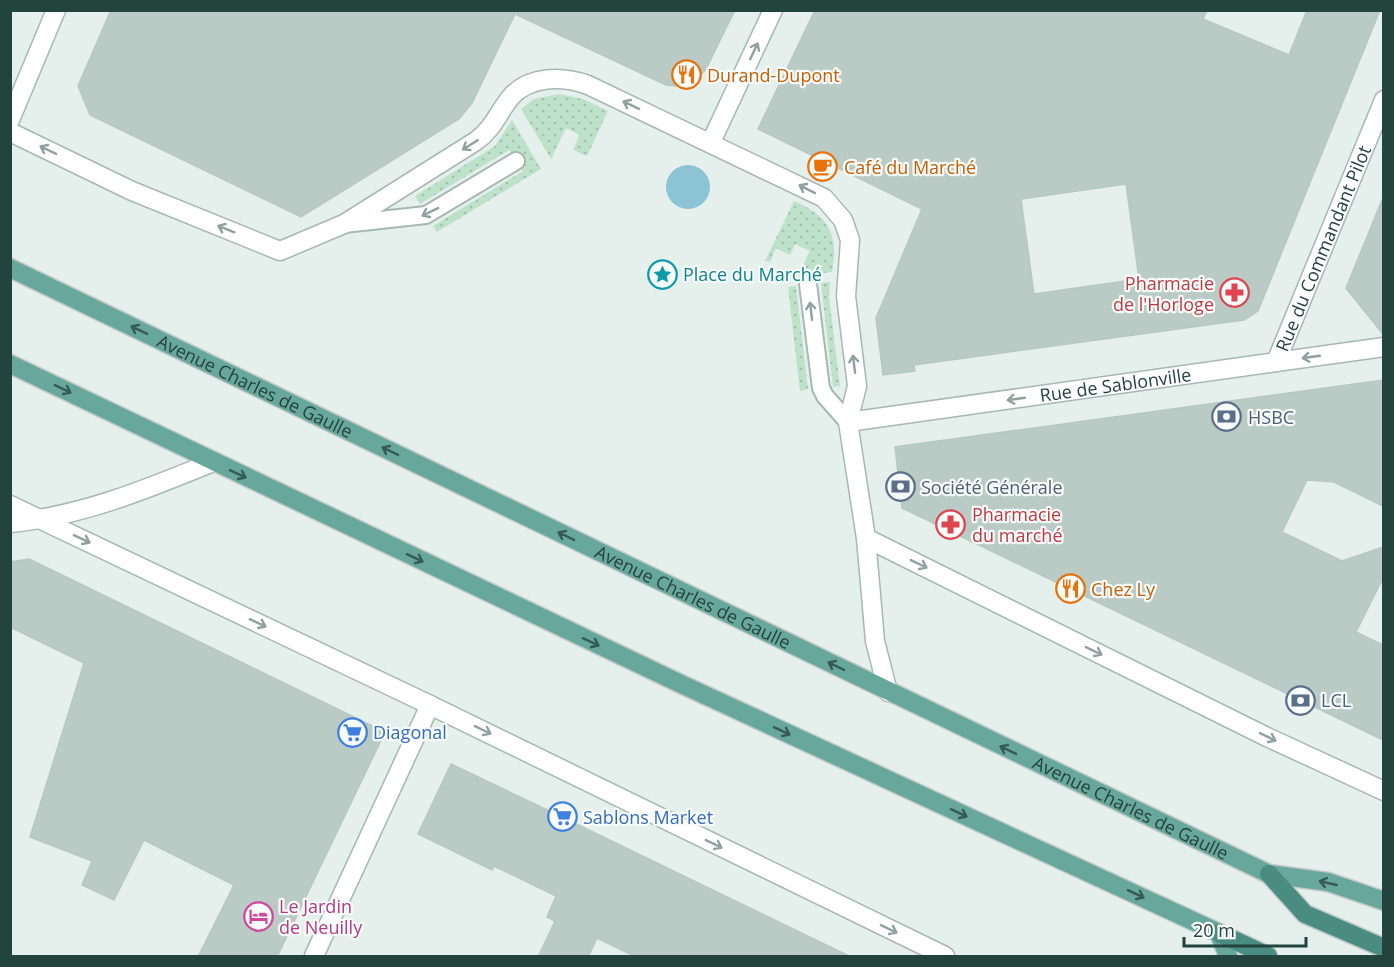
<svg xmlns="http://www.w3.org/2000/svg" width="1394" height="967" font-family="'Open Sans',sans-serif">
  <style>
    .grass { fill: url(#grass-dots) }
    .water { fill: #8cc4d6 }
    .building { fill: #bacac5; stroke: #b7c9c3; stroke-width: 1.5; fill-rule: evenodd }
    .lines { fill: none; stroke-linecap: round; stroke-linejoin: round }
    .service-casing { stroke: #a7b8b4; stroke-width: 20 }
    .minor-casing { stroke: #a7b8b4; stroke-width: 21 }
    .primary-casing { stroke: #c1cac9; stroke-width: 21 }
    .trunk-casing { stroke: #c1cac9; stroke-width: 21 }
    .service { stroke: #fff; stroke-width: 16 }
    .minor { stroke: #fff; stroke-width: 18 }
    .primary { stroke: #68a79c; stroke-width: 18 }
    .trunk { stroke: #4a8c82; stroke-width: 18 }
    .oneway { stroke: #91a19e }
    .oneway2 { stroke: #345c55 }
    .labels { text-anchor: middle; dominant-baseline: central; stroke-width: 4.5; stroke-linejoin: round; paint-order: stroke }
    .food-label { font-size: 18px; fill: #c56008; stroke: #f7fbf9; text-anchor: start }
    .street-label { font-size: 18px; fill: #23433d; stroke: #f7fbf9 }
    .culture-label { font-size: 18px; fill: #0d838f; stroke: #f7fbf9; text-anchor: start }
    .health-label { font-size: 18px; fill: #be3a42; stroke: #f7fbf9; text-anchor: end }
    .service-label { font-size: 18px; fill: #4e5e75; stroke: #f7fbf9; text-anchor: start }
    .shop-label { font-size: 18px; fill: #366cbe; stroke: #f7fbf9; text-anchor: start }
    .hotel-label { font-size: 18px; fill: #b23c85; stroke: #f7fbf9; text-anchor: start }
  </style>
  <defs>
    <pattern id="grass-dots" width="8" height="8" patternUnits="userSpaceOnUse" patternTransform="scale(1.5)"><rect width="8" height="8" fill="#bee1ca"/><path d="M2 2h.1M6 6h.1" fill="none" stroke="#a3c2ae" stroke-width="1.8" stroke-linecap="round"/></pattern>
  </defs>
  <rect width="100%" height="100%" fill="#e5efec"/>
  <path class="grass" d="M559,94L583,99L608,111L587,156L573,150L580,135L566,128L551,159L521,109L534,99Z
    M512,120L541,169L437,232L433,226L523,171L509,150L420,204L415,196L495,146Z
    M794,201C829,216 839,235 832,272L798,276L810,251L795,244L790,255L776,248L770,262L765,261Z
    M830,282L829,297L840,386L833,387L821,283Z
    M796,286L808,389L800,391L788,287Z"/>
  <path class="water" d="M666 187a22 22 0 1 1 44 0a22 22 0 1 1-44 0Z"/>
  <path class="building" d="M111,10H735L705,71L688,83L676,86L666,85L515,14L472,103L459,119L301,217L90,115L78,86Z
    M815,10H1207L1203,19L1289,55L1307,10H1380L1258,311L1244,320L914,365L915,371L883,375L876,318L922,209L758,129ZM1126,184L1139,279L1034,294L1021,199Z
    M1382,200H1383V334L1346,288Z
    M1383,380V506L1334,482L1307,480L1282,532L1342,561L1383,547V578L1356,632L1383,645V740L902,508L895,447Z
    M29,559L385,732L277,957H198L234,885L144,840L114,900L82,885L92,861L30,837L84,663L10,627V562Z
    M451,764L562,817L851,957H636L597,938L588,957H538L555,921L547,917L556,896L494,866L492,870L418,834Z"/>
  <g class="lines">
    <defs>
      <path id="service" d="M344,224L426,215L516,161
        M808,284L821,388L825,396L848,422"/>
      <g id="minor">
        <path d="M10,120L56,10"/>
        <path d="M10,132L132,191L280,251L344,224L476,141C493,129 498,113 510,98C529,75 563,76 588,85L824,198L843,220L850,240L846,296L857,386L848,422L866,538L875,641L888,692"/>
        <path d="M711,142L773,10"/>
        <path id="s1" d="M1276,362L1384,100"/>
        <path id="s2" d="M848,422L1384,347"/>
        <path d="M10,505L430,705L945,956"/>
        <path d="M10,523C82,516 147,489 213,462"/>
        <path d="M866,538L1267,737L1384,791"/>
        <path d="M314,956L430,705"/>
      </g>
      <g id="primary">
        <path id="s3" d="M10,268L1269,874L1328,882L1384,901"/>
        <path d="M10,364L681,684L1219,933L1228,956"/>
      </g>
      <path id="trunk" d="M1269,874L1305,914L1384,948
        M1219,933L1268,956"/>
    </defs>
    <use href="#service" class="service-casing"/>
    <use href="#minor" class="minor-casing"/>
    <use href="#primary" class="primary-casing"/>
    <use href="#trunk" class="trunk-casing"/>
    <use href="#service" class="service"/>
    <use href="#minor" class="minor"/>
    <use href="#primary" class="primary"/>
    <use href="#trunk" class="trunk"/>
  </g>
  <defs><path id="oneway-shaft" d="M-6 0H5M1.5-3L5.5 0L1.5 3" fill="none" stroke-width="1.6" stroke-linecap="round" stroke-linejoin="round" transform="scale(1.5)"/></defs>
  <g class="oneway">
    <use href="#oneway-shaft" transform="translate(754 51) rotate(-65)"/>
    <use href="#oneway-shaft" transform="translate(631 105) rotate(-155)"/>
    <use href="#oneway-shaft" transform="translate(470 145) rotate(148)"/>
    <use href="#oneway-shaft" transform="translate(48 150) rotate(-154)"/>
    <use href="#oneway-shaft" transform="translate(807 189) rotate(-153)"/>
    <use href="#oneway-shaft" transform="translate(430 212) rotate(154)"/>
    <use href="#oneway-shaft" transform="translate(226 229) rotate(-158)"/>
    <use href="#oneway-shaft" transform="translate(811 311) rotate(-97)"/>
    <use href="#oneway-shaft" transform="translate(1311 357) rotate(172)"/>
    <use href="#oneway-shaft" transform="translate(854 364) rotate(-97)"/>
    <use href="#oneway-shaft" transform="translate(1016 399) rotate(172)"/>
    <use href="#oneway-shaft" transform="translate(82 539) rotate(25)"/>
    <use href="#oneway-shaft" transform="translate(919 564) rotate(26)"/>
    <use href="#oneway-shaft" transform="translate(258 623) rotate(25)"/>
    <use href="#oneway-shaft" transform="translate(1094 651) rotate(26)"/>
    <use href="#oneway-shaft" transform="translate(483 730) rotate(26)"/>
    <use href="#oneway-shaft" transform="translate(1268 737) rotate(26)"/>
    <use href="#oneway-shaft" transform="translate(714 844) rotate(26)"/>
    <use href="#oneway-shaft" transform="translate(889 929) rotate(26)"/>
  </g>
  <g class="oneway2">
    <use href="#oneway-shaft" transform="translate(139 330) rotate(-154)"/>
    <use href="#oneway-shaft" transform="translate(63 389) rotate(26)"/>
    <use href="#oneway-shaft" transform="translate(390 451) rotate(-154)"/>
    <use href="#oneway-shaft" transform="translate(238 474) rotate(25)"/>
    <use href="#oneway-shaft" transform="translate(566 536) rotate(-154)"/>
    <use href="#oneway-shaft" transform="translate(415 558) rotate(25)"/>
    <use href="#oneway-shaft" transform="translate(591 642) rotate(25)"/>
    <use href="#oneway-shaft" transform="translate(836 666) rotate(-154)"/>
    <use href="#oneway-shaft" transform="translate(782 731) rotate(25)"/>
    <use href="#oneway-shaft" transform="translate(1008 750) rotate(-154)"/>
    <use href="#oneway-shaft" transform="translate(959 813) rotate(25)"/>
    <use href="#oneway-shaft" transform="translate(1328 883) rotate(-167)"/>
    <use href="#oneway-shaft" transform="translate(1136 894) rotate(25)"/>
  </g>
  <defs>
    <symbol id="restaurant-ring" viewBox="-11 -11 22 22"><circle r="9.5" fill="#f7fbf9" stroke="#e8710a" stroke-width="1.5"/><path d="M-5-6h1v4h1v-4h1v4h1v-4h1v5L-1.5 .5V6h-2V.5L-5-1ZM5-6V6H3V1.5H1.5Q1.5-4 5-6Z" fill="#e8710a"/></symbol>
    <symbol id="cafe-ring" viewBox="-11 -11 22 22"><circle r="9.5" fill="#f7fbf9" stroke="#e8710a" stroke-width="1.5"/><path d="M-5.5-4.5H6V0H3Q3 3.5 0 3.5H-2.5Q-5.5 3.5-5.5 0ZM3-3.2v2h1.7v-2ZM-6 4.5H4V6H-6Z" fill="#e8710a"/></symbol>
    <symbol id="sight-ring" viewBox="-11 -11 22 22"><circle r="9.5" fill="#f7fbf9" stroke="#0f9aa8" stroke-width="1.5"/><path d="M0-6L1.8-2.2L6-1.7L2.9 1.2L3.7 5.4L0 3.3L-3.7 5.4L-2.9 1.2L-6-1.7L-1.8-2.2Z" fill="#0f9aa8"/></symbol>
    <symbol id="pharmacy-ring" viewBox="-11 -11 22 22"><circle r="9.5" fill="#f7fbf9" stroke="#e0444e" stroke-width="1.5"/><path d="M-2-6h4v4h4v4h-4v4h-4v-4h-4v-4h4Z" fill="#e0444e"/></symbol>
    <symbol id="bank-ring" viewBox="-11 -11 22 22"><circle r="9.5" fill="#f7fbf9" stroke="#5c6f8a" stroke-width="1.5"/><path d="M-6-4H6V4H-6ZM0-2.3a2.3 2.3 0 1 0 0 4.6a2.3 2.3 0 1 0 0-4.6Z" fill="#5c6f8a"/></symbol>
    <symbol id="supermarket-ring" viewBox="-11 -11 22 22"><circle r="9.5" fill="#f7fbf9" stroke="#3f7fe0" stroke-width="1.5"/><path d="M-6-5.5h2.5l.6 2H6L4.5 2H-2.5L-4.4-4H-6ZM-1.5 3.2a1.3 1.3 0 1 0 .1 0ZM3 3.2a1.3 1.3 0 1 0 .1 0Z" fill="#3f7fe0"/></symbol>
    <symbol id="hotel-ring" viewBox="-11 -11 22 22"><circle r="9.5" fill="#f7fbf9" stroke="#d1479c" stroke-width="1.5"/><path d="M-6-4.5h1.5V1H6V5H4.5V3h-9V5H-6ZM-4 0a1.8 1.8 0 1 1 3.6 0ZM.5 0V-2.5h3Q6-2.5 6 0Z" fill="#d1479c"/></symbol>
  </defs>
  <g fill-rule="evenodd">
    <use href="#restaurant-ring" x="670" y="58" width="33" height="33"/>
    <use href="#cafe-ring" x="806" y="150" width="33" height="33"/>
    <use href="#sight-ring" x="646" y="258" width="33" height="33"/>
    <use href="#pharmacy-ring" x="1218" y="276" width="33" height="33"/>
    <use href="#bank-ring" x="1210" y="400" width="33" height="33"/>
    <use href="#bank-ring" x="884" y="470" width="33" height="33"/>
    <use href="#pharmacy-ring" x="934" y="508" width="33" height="33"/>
    <use href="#restaurant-ring" x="1054" y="572" width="33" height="33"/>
    <use href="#bank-ring" x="1284" y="684" width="33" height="33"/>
    <use href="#supermarket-ring" x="336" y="716" width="33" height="33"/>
    <use href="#supermarket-ring" x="546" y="800" width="33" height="33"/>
    <use href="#hotel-ring" x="242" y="900" width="33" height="33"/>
  </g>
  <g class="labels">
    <g class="food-label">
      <text x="707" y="75">Durand-Dupont</text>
      <text x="844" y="167">Café du Marché</text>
      <text x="1091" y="589">Chez Ly</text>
    </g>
    <g class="street-label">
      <text stroke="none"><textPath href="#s1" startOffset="123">Rue du Commandant Pilot</textPath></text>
      <text stroke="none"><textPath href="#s3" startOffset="272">Avenue Charles de Gaulle</textPath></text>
      <text stroke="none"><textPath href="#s2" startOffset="270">Rue de Sablonville</textPath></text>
      <text stroke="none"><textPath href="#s3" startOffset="758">Avenue Charles de Gaulle</textPath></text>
      <text stroke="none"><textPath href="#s3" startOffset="1244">Avenue Charles de Gaulle</textPath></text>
    </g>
    <g class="culture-label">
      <text x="683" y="274">Place du Marché</text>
    </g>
    <g class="health-label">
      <text x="1214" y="283">Pharmacie<tspan x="1214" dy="21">de l'Horloge</tspan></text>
      <text x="972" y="514" text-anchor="start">Pharmacie<tspan x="972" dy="21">du marché</tspan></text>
    </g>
    <g class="service-label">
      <text x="1248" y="417">HSBC</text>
      <text x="921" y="487">Société Générale</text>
      <text x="1321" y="700">LCL</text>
    </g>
    <g class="shop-label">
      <text x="373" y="732">Diagonal</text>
      <text x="583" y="817">Sablons Market</text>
    </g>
    <g class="hotel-label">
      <text x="279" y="906">Le Jardin<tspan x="279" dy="21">de Neuilly</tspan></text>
    </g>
  </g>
  <rect width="1394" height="967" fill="none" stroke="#23433d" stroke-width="24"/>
  <path d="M1184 937v9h122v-9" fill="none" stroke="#23433d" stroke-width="3"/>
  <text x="1193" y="937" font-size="18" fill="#23433d" stroke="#f7fbf9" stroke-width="4.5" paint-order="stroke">20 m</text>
</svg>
